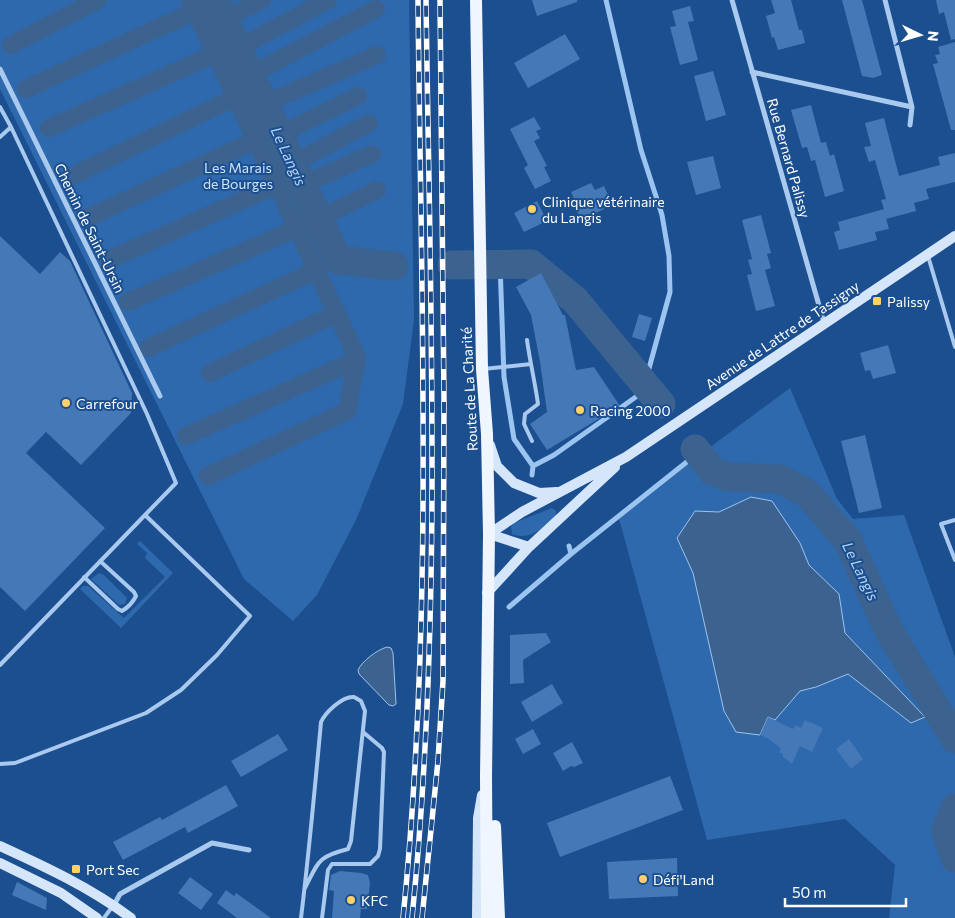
<svg xmlns="http://www.w3.org/2000/svg" width="955" height="918" font-family="Commissioner,sans-serif">
  <style>
    .green { fill: #2e69ad }
    .water { fill: #3c6290; stroke: #9cc4f0 }
    .lines { fill: none; stroke-linecap: round; stroke-linejoin: round }
    .stream { stroke: #9cc4f0; stroke-width: 5 }
    .canal { stroke: #3c6290; stroke-width: 18 }
    .river { stroke: #3c6290; stroke-width: 29 }
    .building { fill: #4478b7 }
    .lane { stroke: #a9c9ee; stroke-width: 4 }
    .street { stroke: #a9c9ee; stroke-width: 5 }
    .secondary { stroke: #d6e6fa; stroke-width: 10 }
    .primary { stroke: #f0f6ff; stroke-width: 12 }
    .rail-casing { stroke: #fff; stroke-width: 5.5 }
    .rail { stroke: #1b4f8f; stroke-width: 4; stroke-dasharray: 11; stroke-linecap: butt }
    .poi-dot { fill: #ffd166; stroke: #1b4f8f; stroke-width: 2 }
    .labels { text-anchor: middle; dominant-baseline: central; stroke-width: 4; stroke-linejoin: round; paint-order: stroke }
    .street-label { font-size: 14px; fill: #fff; stroke: #1b4f8f }
    .park-label { font-size: 14px; fill: #cfe3fa; stroke: #1b4f8f }
    .poi-label { font-size: 14px; fill: #fff; stroke: #1b4f8f; text-anchor: start }
    .water-label { font-size: 15px; font-style: italic; fill: #b5d3f5; stroke: #1b4f8f }
  </style>
  <rect width="100%" height="100%" fill="#1b4f8f"/>
  <path class="green" d="M0,0H409L414,320L403,404L356,520L317,595L293,621L244,579L0,89Z
    M790,388L837,499L853,519L904,515L955,657V918H889L895,865L845,819L707,840L618,515Z
    M552,508L556,511V517C543,528 530,541 512,534L511,526L514,523Z
    M140,541L173,573L121,628L80,589L83,586H88L124,618L165,577L145,558L147,553L137,544Z
    M99,573L104,575L127,598L125,604L119,605L91,579Z"/>
  <path class="water" d="M751,497L772,501L800,543L809,565L839,594L845,633L925,717L911,723L848,674L816,687L800,691L775,720L768,717L760,735L736,732L724,711L693,573L677,538L695,511L719,512Z
    M387,647L391,648L393,653L396,704L393,706L389,705L359,674L358,670C362,661 377,650 387,647Z"/>
  <g class="lines">
    <path class="stream" d="M500,263L504,377L514,439L533,466L532,475
      M533,466L554,455L640,394L645,383L670,292L669,256L662,215L641,150L606,0
      M569,546L571,554L698,453
      M509,607L571,554"/>
    <path class="canal" d="M190,0L357,357L347,411L208,476
      M224,19L262,0
      M11,45L98,0
      M238,48L328,0
      M250,75L376,9
      M26,89L195,11
      M264,104L377,55
      M49,128L215,54
      M279,135L358,96
      M292,164L369,123
      M70,177L236,97
      M302,185L372,154
      M87,218L256,140
      M108,260L277,185
      M128,302L318,219L377,190
      M148,348L317,270
      M210,373L337,313
      M186,436L356,360"/>
    <path class="river" d="M215,0L338,260L394,266
      M452,265L531,264L575,300L661,404
      M695,449L712,471L729,477L780,479L807,493L848,541L889,631L955,739
      M955,808L946,831L955,858"/>
  </g>
  <path class="building" d="M532,0H577V2L537,16Z
    M771,0H791L799,30H802L805,43L778,50L774,37L772,38L766,16L775,13Z
    M842,0H862L882,75L873,78L862,76Z
    M936,0H955V39L951,40L944,12L939,14Z
    M690,6L694,21L688,22L698,60L680,65L670,27L676,26L672,11Z
    M565,34L580,59L528,88L514,63Z
    M955,42V130H951L933,64L938,63L935,55L940,54L938,47Z
    M713,71L726,115L706,121L694,76Z
    M811,105L821,143L826,142L830,156L834,154L844,191L825,197L815,160L811,161L807,147L802,148L791,110Z
    M534,117L541,129L536,131L540,138L534,141L547,166L544,167L551,181L535,189L524,168L528,165L510,129Z
    M884,118L899,176L940,165L938,157L955,153V182L926,189L929,199L914,203L916,211L886,219L885,214L889,229L875,232L877,240L839,250L834,232L840,230L838,222L884,209L881,200L886,199L875,160L869,162L864,147L871,146L865,123Z
    M713,156L721,188L696,195L687,162Z
    M591,183L595,190L604,186L610,199L601,203L604,209L581,220L572,200L574,199L571,192Z
    M537,201L547,221L524,232L514,213Z
    M761,215L771,253L767,254L771,268L765,270L775,306L756,311L747,275L752,274L748,260L752,259L742,220Z
    M0,236L40,274L60,252L70,261L132,393L131,413L81,465L46,432L26,453L105,528L25,611L0,587Z
    M541,273L563,315H565L576,370L594,367L620,406L547,450L530,424L547,412L540,362L531,315L516,287Z
    M639,314L652,318L645,341L632,337Z
    M888,345L896,373L873,379L870,370L865,371L860,353Z
    M865,435L882,508L859,513L841,441Z
    M546,633L551,642L523,660L524,683L510,684V635Z
    M552,684L563,703L532,722L521,702Z
    M768,717L793,729L795,725L801,728L805,720L823,728L812,752L800,746L792,764L783,757V754L779,752L781,749L769,739L760,735Z
    M533,729L541,744L523,754L515,739Z
    M278,734L288,750L241,777L231,761Z
    M849,739L863,759L851,769L836,749Z
    M572,742L583,763L574,767L571,766L563,771L553,753Z
    M670,776L683,810L560,857L547,823Z
    M226,785L238,806L188,833L185,827L123,860L113,842L160,817L162,820Z
    M677,858L678,896L609,899L607,862Z
    M340,871L361,873L368,875L370,883L367,909H361L360,918H332L334,891L329,890L331,875Z
    M190,877L213,894L201,910L178,893Z
    M17,882L47,898L46,910L12,895Z
    M226,890L234,896L236,893L271,918H237L217,903Z"/>
  <g class="lines">
    <path class="lane" d="M0,107L11,127L0,137
      M928,256L955,347
      M527,340C530,362 535,382 538,404L525,414L524,424L532,441
      M483,369L531,364
      M955,520L941,524L955,560
      M84,577L118,609L122,611C127,608 133,602 136,596L134,592L100,561
      M0,665L145,515
      M0,764L15,763L146,713L181,690L217,655L250,616L145,515L176,483L147,414L11,127
      M104,918L112,907
      M301,918C309,853 315,787 321,722C325,713 342,696 354,697C356,698 359,700 361,701L365,711L351,841L348,849C317,857 319,861 305,888
      M322,918L328,870L332,864H370L378,856L380,849L384,752L382,748L363,732"/>
    <path class="street" d="M732,0L824,323
      M0,69L160,396
      M752,72L912,107L885,0
      M910,125L912,107
      M114,905L120,894L212,843L249,850"/>
    <path class="secondary" d="M490,445L497,466L514,483L539,493L557,492
      M489,534L522,512L626,457L955,236
      M489,534L529,547
      M487,593L529,547L615,467
      M0,846C46,867 91,888 131,918
      M0,863L61,893L97,918
      M477,918L478,818L482,795"/>
    <path class="primary" d="M476,0L482,369L487,434L489,534L486,777L487,918
      M495,826L499,918"/>
    <defs>
      <path id="rail" d="M403,918C434,613 421,306 418,0
        M412,918C443,613 430,306 426,0
        M422,918L438,761L443,681L444,401L440,0"/>
    </defs>
    <use href="#rail" class="rail-casing"/>
    <use href="#rail" class="rail"/>
  </g>
  <g class="poi-dot">
    <circle cx="532" cy="209" r="5"/>
    <rect x="872" y="296" width="10" height="10" rx="2.5"/>
    <circle cx="66" cy="403" r="5"/>
    <circle cx="580" cy="410" r="5"/>
    <rect x="71" y="864" width="10" height="10" rx="2.5"/>
    <circle cx="643" cy="879" r="5"/>
    <circle cx="351" cy="900" r="5"/>
  </g>
  <g class="labels">
    <g class="street-label">
      <text transform="translate(789 158) rotate(74)">Rue Bernard Palissy</text>
      <text transform="translate(90 228) rotate(64)">Chemin de Saint-Ursin</text>
      <text transform="translate(782 335) rotate(-34)">Avenue de Lattre de Tassigny</text>
      <text transform="translate(469 389) rotate(-93)">Route de La Charité</text>
    </g>
    <g class="park-label">
      <text x="238" y="167">Les Marais<tspan x="238" dy="16">de Bourges</tspan></text>
    </g>
    <g class="poi-label">
      <text x="542" y="201">Clinique vétérinaire<tspan x="542" dy="16">du Langis</tspan></text>
      <text x="887" y="301">Palissy</text>
      <text x="76" y="403">Carrefour</text>
      <text x="590" y="410">Racing 2000</text>
      <text x="86" y="869">Port Sec</text>
      <text x="653" y="879">Défi'Land</text>
      <text x="361" y="900">KFC</text>
    </g>
    <g class="water-label">
      <text transform="translate(289 156) rotate(65)">Le Langis</text>
      <text transform="translate(861 571) rotate(64)">Le Langis</text>
    </g>
  </g>
  <g transform="translate(920 35) rotate(95)" stroke="#1b4f8f" stroke-width="4" paint-order="stroke">
  <path d="M0-4L9 19L0 12L-9 19Z" fill="#ffffff"/>
  <text y="-8" font-size="14" font-weight="bold" text-anchor="middle" fill="#ffffff">N</text>
  </g>
  <path d="M785 898v8h121v-8" fill="none" stroke="#ffffff" stroke-width="2.5"/>
  <text x="792" y="898" font-size="15" fill="#ffffff" stroke="#1b4f8f" stroke-width="4" paint-order="stroke">50 m</text>
</svg>
